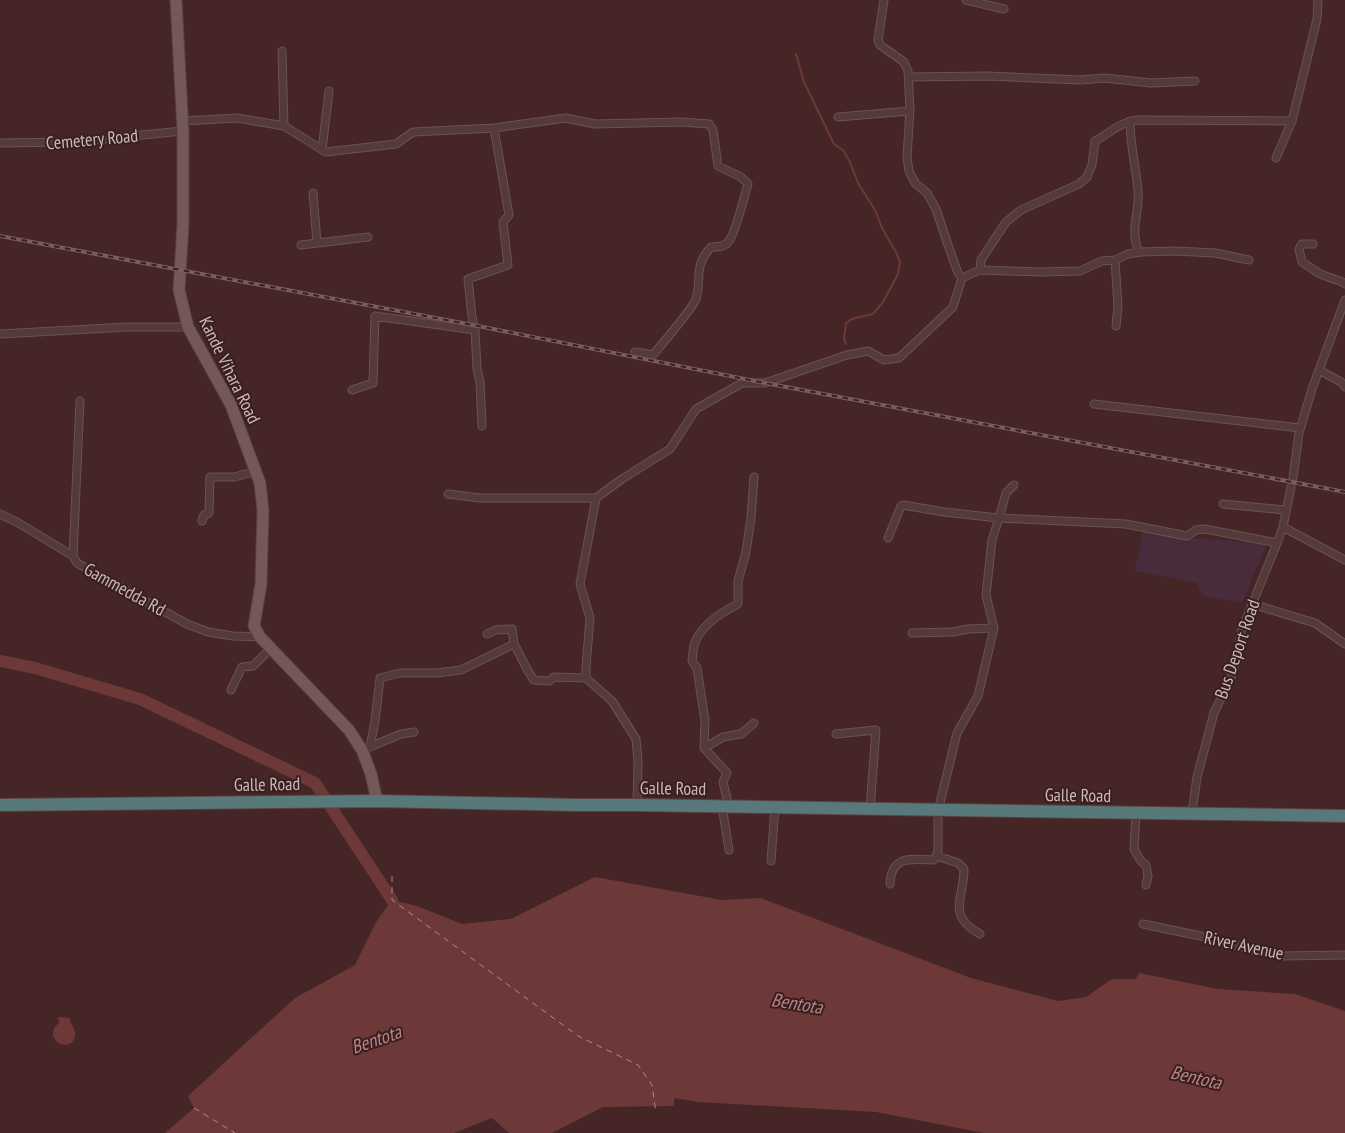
<svg xmlns="http://www.w3.org/2000/svg" width="1345" height="1133" font-family="'PT Sans Narrow',sans-serif">
  <style>
    .green { fill: #492c3b }
    .water { fill: #6c3938 }
    .lines { fill: none; stroke-linecap: round; stroke-linejoin: round }
    .stream { stroke: #6c3938; stroke-width: 2 }
    .river { stroke: #6c3938; stroke-width: 12 }
    .ferry { stroke: #ba8585; stroke-width: 1; stroke-dasharray: 6 5; stroke-linecap: butt }
    .street-casing { stroke: #6b5353; stroke-width: 9 }
    .primary-casing { stroke: #5a4141; stroke-width: 13 }
    .highway-casing { stroke: #5b4242; stroke-width: 14 }
    .street { stroke: #543a3a; stroke-width: 7 }
    .primary { stroke: #745858; stroke-width: 11 }
    .highway { stroke: #57797a; stroke-width: 12 }
    .rail-casing { stroke: #7b5c5c; stroke-width: 4 }
    .rail { stroke: #391f1f; stroke-width: 2; stroke-dasharray: 5.5; stroke-linecap: butt }
    .labels { text-anchor: middle; dominant-baseline: central; stroke-width: 4; stroke-linejoin: round; paint-order: stroke }
    .street-label { font-size: 18px; fill: #cdb8b8; stroke: #391f1f }
    .water-label { font-size: 19px; font-style: italic; fill: #ba8585; stroke: #391f1f }
  </style>
  <rect width="100%" height="100%" fill="#452526"/>
  <path class="green" d="M1143,530L1188,538L1267,543L1242,603L1203,596L1197,583L1135,571Z"/>
  <path class="water" d="M595,877L722,900L761,898L971,978L1058,1001L1086,997L1112,979H1136L1139,973L1218,989L1295,994L1345,1011V1133H984L876,1112L698,1102L674,1098V1106L603,1107L552,1133H509L492,1118L454,1133H165L194,1108L188,1096L295,998L355,965L376,922L392,900L417,906L462,924L511,919Z
    M58,1017L70,1018C70,1025 77,1029 75,1037C70,1055 40,1038 59,1023Z"/>
  <g class="lines">
    <path class="stream" d="M796,54L804,82L834,144L843,150L849,160L858,183L875,210L882,228L896,252L900,262L898,274L883,302L873,314L852,319L846,323L844,339L846,344"/>
    <path class="river" d="M0,661L35,668L140,699L315,783L392,900"/>
    <path class="ferry" d="M392,876V900L578,1036L638,1065L652,1085L656,1113
      M194,1108L235,1133"/>
    <defs>
      <path id="street" d="M966,0L1004,9
        M909,77L987,76L1080,80L1104,78L1151,83L1195,81
        M838,117L910,111
        M183,121L237,118L284,126L282,51
        M1130,121C1130,144 1136,167 1138,191C1140,214 1129,229 1139,252
        M284,126L326,152L396,144L413,132L494,128L566,118L595,124L682,122L709,124L713,130L718,166L741,177L748,184C744,197 736,232 729,241C725,247 717,247 711,247C693,267 702,278 696,299C693,308 662,344 653,355L635,352
        M0,143L72,142L183,131
        M322,150L329,91
        M1276,158L1292,121L1317,19L1318,1
        M313,193L317,243
        M1313,244H1302L1299,249L1302,262L1320,274L1342,282L1345,284
        M301,245L368,237
        M1115,260L1118,306L1116,326
        M980,270L981,260L1006,222L1021,210L1079,184L1087,177L1092,165L1095,141C1110,133 1120,122 1137,120L1292,121
        M962,278L980,270L1042,272L1080,271L1102,261L1115,260L1128,254L1141,252L1175,251L1215,253L1249,260
        M0,334L128,327H188
        M1319,370L1341,382L1345,387
        M352,390L373,383L375,316L475,330
        M1094,404L1300,428
        M482,426L480,382L477,369L475,330L472,317L468,279L508,265L503,222L509,215L494,128
        M1293,478L1299,433L1312,389L1345,300
        M448,494L480,498H596L622,479L670,449L696,409L742,383H765L847,355L868,351L884,360L899,358L953,307L962,278L958,273L949,248L936,209L927,193L915,183L909,171L907,158L910,109L908,71L904,62L880,45L878,40L884,0
        M596,498L580,584L590,618L586,667V678L612,701L636,739L638,761L637,805
        M1223,504L1285,510
        M0,514L17,522L73,556L77,563L187,624L208,632L233,636L260,637
        M202,521L204,515L209,513L210,477H234L256,471
        M1283,527L1345,560
        M888,538L901,506L903,505L944,512L999,518L1006,493L1014,485
        M73,556L80,401
        M1252,604L1315,623L1345,644
        M912,633L954,632L968,629L994,628
        M487,634L496,630L512,629L514,644
        M231,690L242,667L253,666L271,648
        M836,734L876,730L870,809
        M370,747L375,721L380,678L400,673H437L461,670L514,644C521,656 526,670 534,680L549,681L554,677L586,678
        M367,748L401,734L414,732
        M704,748L723,737L741,734L754,723
        M722,806L729,850
        M729,807L723,782L727,773L704,748L705,721L697,668L692,661C693,656 693,650 694,645C700,626 722,612 738,604V581L746,552L751,518L754,477
        M1136,813L1134,849L1141,861L1146,865L1148,876L1146,885
        M1192,813L1197,777L1214,713L1232,675L1239,647L1241,632L1277,543L1283,527L1291,487
        M937,856L958,863L964,869C964,899 946,915 980,934
        M771,861L775,807
        M890,884C891,855 911,859 934,860L938,852V811L957,733L978,696L994,628L986,595L992,540L999,518L1126,524L1187,536L1196,530L1205,529L1277,543
        M1143,924L1205,937L1256,951L1283,956L1345,955"/>
      <path id="primary" d="M176,0L183,131V224L179,290L188,327L231,405L260,483L263,510L261,584L254,626L260,637L349,730L362,750L371,774L377,801"/>
      <path id="highway" d="M0,805L377,801L577,805H637L1345,816"/>
    </defs>
    <use href="#street" class="street-casing"/>
    <use href="#primary" class="primary-casing"/>
    <use href="#highway" class="highway-casing"/>
    <use href="#street" class="street"/>
    <use href="#primary" class="primary"/>
    <use href="#highway" class="highway"/>
    <defs>
      <path id="rail" d="M0,236L473,325L765,383L1345,492"/>
    </defs>
    <use href="#rail" class="rail-casing"/>
    <use href="#rail" class="rail"/>
  </g>
  <g class="labels">
    <g class="street-label">
      <text transform="translate(92 139) rotate(-5)">Cemetery Road</text>
      <text transform="translate(230 370) rotate(64)">Kande Vihara Road</text>
      <text transform="translate(125 589) rotate(29)">Gammedda Rd</text>
      <text transform="translate(1237 649) rotate(-71)">Bus Deport Road</text>
      <text transform="translate(267 784) rotate(-1)">Galle Road</text>
      <text transform="translate(673 788) rotate(1)">Galle Road</text>
      <text transform="translate(1078 795) rotate(1)">Galle Road</text>
      <text transform="translate(1244 945) rotate(12)">River Avenue</text>
    </g>
    <g class="water-label">
      <text transform="translate(797 1003) rotate(9)">Bentota</text>
      <text transform="translate(376 1039) rotate(-19)">Bentota</text>
      <text transform="translate(1196 1077) rotate(13)">Bentota</text>
    </g>
  </g>
</svg>
